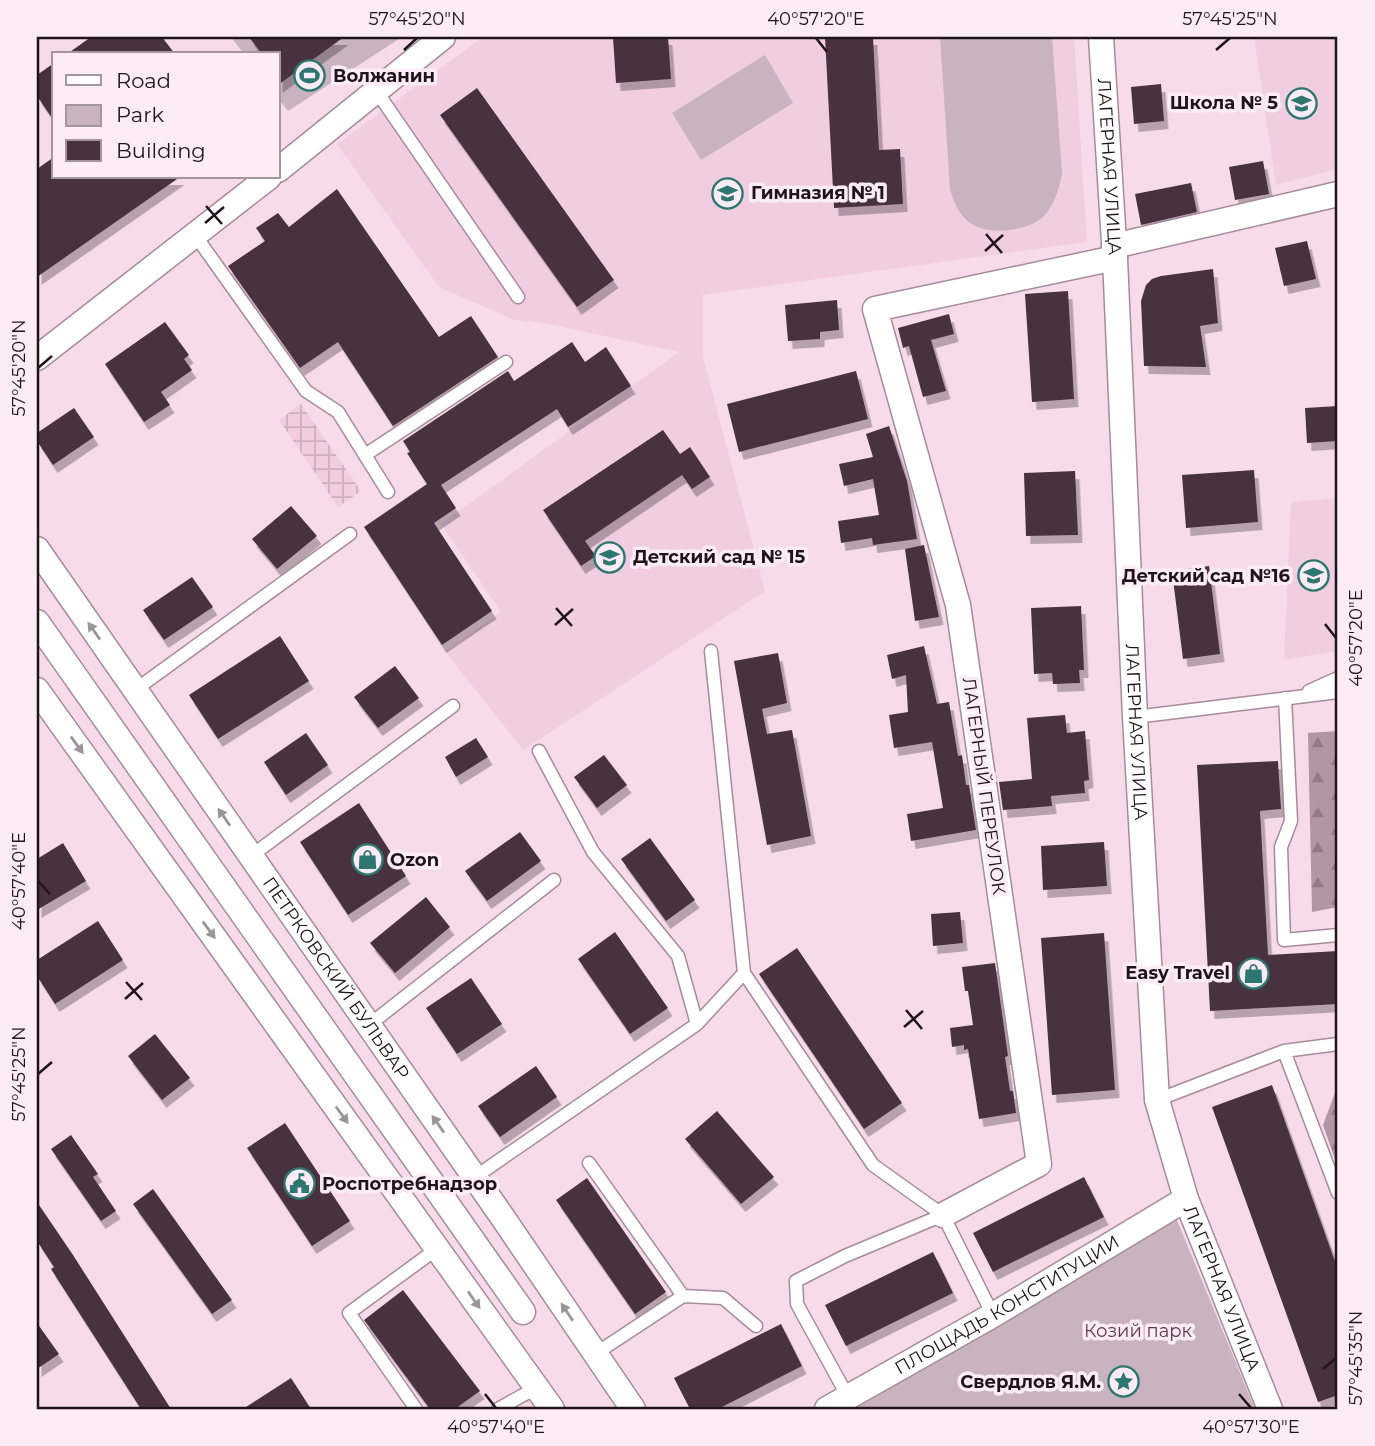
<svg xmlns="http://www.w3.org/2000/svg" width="1375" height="1446" font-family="Montserrat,sans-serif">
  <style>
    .built { fill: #f1cde2 }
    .industrial { fill: url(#industrial-grid) }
    .forest { fill: url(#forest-firs) }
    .park { fill: #c9b3c0 }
    .building { fill: #49313f; filter: url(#shadow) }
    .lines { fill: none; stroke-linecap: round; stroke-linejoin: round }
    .lane-casing { stroke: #a68b9b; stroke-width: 15 }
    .street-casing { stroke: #a68b9b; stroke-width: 27 }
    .lane { stroke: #fff; stroke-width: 12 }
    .street { stroke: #fff; stroke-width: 24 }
    .oneway { fill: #9a9598 }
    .ticks { fill: none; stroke: #1e141a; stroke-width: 2.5 }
    .labels { text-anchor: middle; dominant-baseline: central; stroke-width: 7; stroke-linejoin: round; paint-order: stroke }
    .poi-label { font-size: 18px; font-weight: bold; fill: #1e141a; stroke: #fdecf6; text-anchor: start }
    .street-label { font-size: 18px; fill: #1e141a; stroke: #fdecf6 }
    .park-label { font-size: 18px; fill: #603650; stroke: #fdecf6 }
    .neatline { fill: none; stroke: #1e141a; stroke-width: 2.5 }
    .ticks-label { font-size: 18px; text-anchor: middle; fill: #1e141a }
  </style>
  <defs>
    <pattern id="industrial-grid" width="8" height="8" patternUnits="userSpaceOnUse" patternTransform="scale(1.75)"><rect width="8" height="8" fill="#f1cde2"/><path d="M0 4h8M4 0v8" fill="none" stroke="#ceafc1"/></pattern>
    <pattern id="forest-firs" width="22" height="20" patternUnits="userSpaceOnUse" patternTransform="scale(1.75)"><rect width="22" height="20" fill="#b396a6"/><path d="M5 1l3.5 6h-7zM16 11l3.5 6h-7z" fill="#917986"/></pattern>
    <filter id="shadow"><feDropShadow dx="4.5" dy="8" stdDeviation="0" flood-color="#0004"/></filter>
  </defs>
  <rect width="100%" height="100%" fill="#f8dbeb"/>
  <path class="built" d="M483,37H1074L1087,242L703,295V357L765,591L523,750L445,651L501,612L441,524L679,352L544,323L514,320L439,287L337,144Z
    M1254,37H1338V169L1276,185Z
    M1338,498V651L1284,660L1291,502Z"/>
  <path class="industrial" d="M301,404L361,491L338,507L279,420Z"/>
  <path class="forest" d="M1338,731V907L1312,912L1308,733Z
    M1338,1085V1168L1323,1125Z"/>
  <path class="park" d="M231,37H402L288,111L278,98V54H244Z
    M940,37H1052L1062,173C1059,188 1056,201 1046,214C1032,231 986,237 969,222C958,213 954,202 950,189Z
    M765,55L793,103L701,160L672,113Z
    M1176,1218L1255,1409H854Z"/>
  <path class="building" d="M91,37H162L175,54H67Z
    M249,37H344L278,85V54H262Z
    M613,37H668L671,79L616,83Z
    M825,37H873L879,150L900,149L903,204L834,208Z
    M54,63V121L37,96V75Z
    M1161,84L1164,121L1134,124L1131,87Z
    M477,88L614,280L577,307L440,115Z
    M54,157V177H180L37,277V169Z
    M1263,161L1269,194L1235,200L1229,167Z
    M1191,183L1197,212L1141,225L1135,194Z
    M337,189L439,337L471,316L498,357L393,426L338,342L300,368L228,266L265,241L256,228L278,213L289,227Z
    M1307,241L1316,279L1284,286L1275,248Z
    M1213,269L1218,323L1200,326L1206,367L1144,366L1141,301L1146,285L1152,279L1161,276Z
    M1068,291L1074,399L1032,402L1025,294Z
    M837,300L839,330L820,332V339L788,341L785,305Z
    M949,314L954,334L931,340L946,391L923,397L909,346L903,348L898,328Z
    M165,322L189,355L184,359L192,370L161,392L170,405L144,422L105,364Z
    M572,342L585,362L606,347L631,386L568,427L557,409L441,485L456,508L434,523L492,611L442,645L364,527L427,484L407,453L410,452L403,441L508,371L514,381Z
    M856,371L868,419L739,452L727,404Z
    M1338,406V441L1307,443L1305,408Z
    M74,408L94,437L53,465L37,441V433Z
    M889,426L907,481L917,539L873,545L872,538L841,543L838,521L879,515L873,479L844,486L839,464L873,457L866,434Z
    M663,430L680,454L690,447L710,477L692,489L682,475L585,541L596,556L581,566L543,510Z
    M1254,470L1258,522L1186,528L1182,475Z
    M1075,471L1078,535L1026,536L1024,473Z
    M291,506L317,536L277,569L252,539Z
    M924,545L939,617L915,621L905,549Z
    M1209,566L1220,654L1183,659L1172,571Z
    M192,577L213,607L164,640L143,610Z
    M1081,606L1084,670H1079L1080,683L1053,684L1052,673L1034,674L1031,608Z
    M280,636L309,681L218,739L189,695Z
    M924,646L937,704L949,702L958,756L962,755L966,785H969L976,830L911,841L907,814L943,808L932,742L894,748L889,715L908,712L906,675L892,679L887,655Z
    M778,653L787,703L762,709L767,734L792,730L811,836L767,845L734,661Z
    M395,666L419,698L378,728L354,697Z
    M1065,715L1067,733L1085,731L1089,780L1084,781L1085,793L1051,796L1052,806L1003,810L999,782L1032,779L1027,718Z
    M306,733L328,765L286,795L264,762Z
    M476,738L488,757L456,777L445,757Z
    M604,755L627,785L597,808L574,777Z
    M1278,761L1281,809L1260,811L1268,955L1338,951V1004L1210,1011L1197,765Z
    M359,803L406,876L348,915L300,842Z
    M520,832L541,861L487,901L465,871Z
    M650,838L695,900L666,921L621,859Z
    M1104,842L1107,886L1043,890L1041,846Z
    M63,843L86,881L37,910V859Z
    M426,897L450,927L395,973L370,943Z
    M960,912L963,943L933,946L931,914Z
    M98,921L123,960L55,1004L37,976V960Z
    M615,932L668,1008L630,1034L578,959Z
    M1104,933L1115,1090L1052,1095L1041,938Z
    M797,948L902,1103L864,1129L759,974Z
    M995,963L1008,1056L1005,1057L1010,1091H1013L1016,1113L979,1119L968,1049L964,1050V1045L952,1047L950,1028L973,1025L968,991H965L962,967Z
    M471,978L502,1024L457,1054L426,1008Z
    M155,1034L190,1078L162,1100L128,1056Z
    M536,1066L557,1097L500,1137L478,1106Z
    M1272,1085L1338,1270V1395L1318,1402L1212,1107Z
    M717,1111L774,1177L741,1204L685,1139Z
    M285,1123L350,1221L312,1246L247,1148Z
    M71,1135L98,1174L93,1177L116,1211L101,1221L51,1149Z
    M1084,1177L1104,1217L993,1272L973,1233Z
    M587,1178L666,1292L635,1314L556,1200Z
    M153,1189L232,1300L212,1314L133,1204Z
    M37,1202L73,1255L171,1409H141L51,1269L54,1267L37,1241Z
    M933,1252L953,1293L846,1346L825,1305Z
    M403,1290L480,1391L455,1409H430L364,1320Z
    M37,1323L59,1354L37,1369Z
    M781,1324L802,1366L718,1409H690L674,1378Z
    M291,1378L311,1409H243Z"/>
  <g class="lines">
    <defs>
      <path id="lane" d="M377,92L518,297
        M195,235L306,391L338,412L388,492
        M365,455L506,362
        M135,690L350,534
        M1309,691L1338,678
        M1285,698L1291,821L1281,847L1284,940L1338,935
        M1135,717L1338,692
        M539,751L593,852L678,956L697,1024
        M251,856L453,706
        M744,973L873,1165L943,1215L993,1315
        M369,1025L554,880
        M1284,1051L1338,1193
        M1157,1100L1284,1051L1338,1044
        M589,1163L683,1296L595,1354
        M475,1177L697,1024L744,973L711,651
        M683,1296L723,1298L756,1326
        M848,1397L797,1304L796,1281L845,1256L943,1215
        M416,1409L349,1313L438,1248
        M498,1409L536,1388"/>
      <g id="street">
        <path id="s1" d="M1101,37L1115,258L1135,717L1157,1100L1186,1199L1270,1409"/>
        <path d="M278,170L443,37"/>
        <path d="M1114,246L1338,194"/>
        <path d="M37,358L269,177"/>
        <path id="s2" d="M37,549L501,1215L633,1409"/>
        <path d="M37,622L523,1312"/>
        <path d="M37,690L552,1409"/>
        <path d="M943,1215L1039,1164L958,605L875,309L1115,258"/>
        <path id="s3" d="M827,1409L993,1315L1186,1199"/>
      </g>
    </defs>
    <use href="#lane" class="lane-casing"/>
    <use href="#street" class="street-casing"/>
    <use href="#lane" class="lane"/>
    <use href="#street" class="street"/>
  </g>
  <defs><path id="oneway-solid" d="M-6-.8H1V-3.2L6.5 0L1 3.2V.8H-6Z" transform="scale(1.75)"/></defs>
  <g class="oneway">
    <use href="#oneway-solid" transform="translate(94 631) rotate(-125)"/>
    <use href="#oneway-solid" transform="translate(77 745) rotate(54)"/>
    <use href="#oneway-solid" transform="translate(224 817) rotate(-125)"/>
    <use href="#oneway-solid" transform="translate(209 930) rotate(54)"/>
    <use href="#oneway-solid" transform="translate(342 1115) rotate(54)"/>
    <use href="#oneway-solid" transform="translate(438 1124) rotate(-125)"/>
    <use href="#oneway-solid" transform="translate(474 1300) rotate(55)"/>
    <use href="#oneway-solid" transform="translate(567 1312) rotate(-124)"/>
  </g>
  <path class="ticks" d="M816,38L827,52M404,50L417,38M1216,50L1230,38M206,206L222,224M205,223L224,207M986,234L1002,253M985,251L1003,235M38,368L52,356M556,608L572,626M1325,624L1336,638M555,625L573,609M38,881L50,894M126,982L142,1000M125,999L143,983M906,1010L922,1029M904,1027L923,1011M38,1074L52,1062M1323,1369L1336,1358M485,1394L496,1408M1239,1394L1251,1408"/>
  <defs>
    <symbol id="stadium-ring" viewBox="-11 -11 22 22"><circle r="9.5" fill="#fdecf6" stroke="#2e7671" stroke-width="1.5"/><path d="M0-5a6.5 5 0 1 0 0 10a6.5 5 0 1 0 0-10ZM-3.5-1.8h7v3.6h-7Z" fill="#2e7671"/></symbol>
    <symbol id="school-ring" viewBox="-11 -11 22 22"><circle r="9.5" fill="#fdecf6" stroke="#2e7671" stroke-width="1.5"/><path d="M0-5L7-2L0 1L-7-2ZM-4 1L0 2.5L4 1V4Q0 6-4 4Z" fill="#2e7671"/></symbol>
    <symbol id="shop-ring" viewBox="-11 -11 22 22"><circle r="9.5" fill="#fdecf6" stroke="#2e7671" stroke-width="1.5"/><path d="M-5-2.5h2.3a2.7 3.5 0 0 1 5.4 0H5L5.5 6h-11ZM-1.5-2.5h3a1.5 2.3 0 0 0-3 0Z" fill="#2e7671"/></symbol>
    <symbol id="civic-ring" viewBox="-11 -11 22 22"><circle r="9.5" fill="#fdecf6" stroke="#2e7671" stroke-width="1.5"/><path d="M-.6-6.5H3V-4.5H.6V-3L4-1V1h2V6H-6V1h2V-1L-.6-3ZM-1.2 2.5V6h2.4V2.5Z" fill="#2e7671"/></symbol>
    <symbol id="sight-ring" viewBox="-11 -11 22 22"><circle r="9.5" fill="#fdecf6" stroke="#2e7671" stroke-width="1.5"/><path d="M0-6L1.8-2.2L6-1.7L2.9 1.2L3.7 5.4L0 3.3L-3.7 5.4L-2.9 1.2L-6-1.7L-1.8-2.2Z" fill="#2e7671"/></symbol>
  </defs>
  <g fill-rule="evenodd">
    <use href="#stadium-ring" x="292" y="58" width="35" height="35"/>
    <use href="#school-ring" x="1284" y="86" width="35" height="35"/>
    <use href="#school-ring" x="710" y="176" width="35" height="35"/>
    <use href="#school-ring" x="592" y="540" width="35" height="35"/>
    <use href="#school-ring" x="1296" y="558" width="35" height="35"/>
    <use href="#shop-ring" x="350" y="842" width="35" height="35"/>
    <use href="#shop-ring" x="1236" y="956" width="35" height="35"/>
    <use href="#civic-ring" x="282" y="1166" width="35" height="35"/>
    <use href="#sight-ring" x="1106" y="1364" width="35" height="35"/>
  </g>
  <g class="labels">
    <g class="poi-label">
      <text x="333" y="76">Волжанин</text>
      <text x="1278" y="103" text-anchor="end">Школа № 5</text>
      <text x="751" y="193">Гимназия № 1</text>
      <text x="633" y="557">Детский сад № 15</text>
      <text x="1290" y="576" text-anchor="end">Детский сад №16</text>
      <text x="390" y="860">Ozon</text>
      <text x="1230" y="973" text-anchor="end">Easy Travel</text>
      <text x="322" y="1184">Роспотребнадзор</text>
      <text x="1101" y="1382" text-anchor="end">Свердлов Я.М.</text>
    </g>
    <g class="street-label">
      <text stroke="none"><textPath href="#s1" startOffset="130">ЛАГЕРНАЯ УЛИЦА</textPath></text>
      <text stroke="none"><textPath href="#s1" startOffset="696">ЛАГЕРНАЯ УЛИЦА</textPath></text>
      <text transform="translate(984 786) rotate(82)">ЛАГЕРНЫЙ ПЕРЕУЛОК</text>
      <text stroke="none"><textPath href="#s2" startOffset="523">ПЕТРКОВСКИЙ БУЛЬВАР</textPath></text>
      <text stroke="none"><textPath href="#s1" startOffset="1264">ЛАГЕРНАЯ УЛИЦА</textPath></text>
      <text stroke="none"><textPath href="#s3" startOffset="208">ПЛОЩАДЬ КОНСТИТУЦИИ</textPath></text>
    </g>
    <g class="park-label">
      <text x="1138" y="1331">Козий парк</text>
    </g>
  </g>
  <rect width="1375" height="1446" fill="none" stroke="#fdecf6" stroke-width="77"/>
  <rect x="52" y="52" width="228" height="126" fill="#fdecf6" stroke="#a4969e" stroke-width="2"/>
  <rect x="66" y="75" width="35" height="10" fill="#ffffff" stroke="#a4969e" stroke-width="2"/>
  <text x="116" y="88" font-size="21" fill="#1e141a">Road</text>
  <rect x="66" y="105" width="35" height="21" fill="#c9b3c0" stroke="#a4969e" stroke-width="2"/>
  <text x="116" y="122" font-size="21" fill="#1e141a">Park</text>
  <rect x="66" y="140" width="35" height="21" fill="#49313f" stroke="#a4969e" stroke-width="2"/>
  <text x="116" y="158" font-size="21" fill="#1e141a">Building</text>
  <rect x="38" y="38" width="1298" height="1370" class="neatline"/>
  <g class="ticks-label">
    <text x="417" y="25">57°45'20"N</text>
    <text x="816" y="25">40°57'20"E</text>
    <text x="1230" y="25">57°45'25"N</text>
    <text transform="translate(19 368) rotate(-90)" y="6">57°45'20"N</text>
    <text transform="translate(1356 638) rotate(-90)" y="6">40°57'20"E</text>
    <text transform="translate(19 881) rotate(-90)" y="6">40°57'40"E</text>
    <text transform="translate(19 1074) rotate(-90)" y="6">57°45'25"N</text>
    <text transform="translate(1356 1358) rotate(-90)" y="6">57°45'35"N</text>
    <text x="496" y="1433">40°57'40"E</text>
    <text x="1251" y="1433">40°57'30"E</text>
  </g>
</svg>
